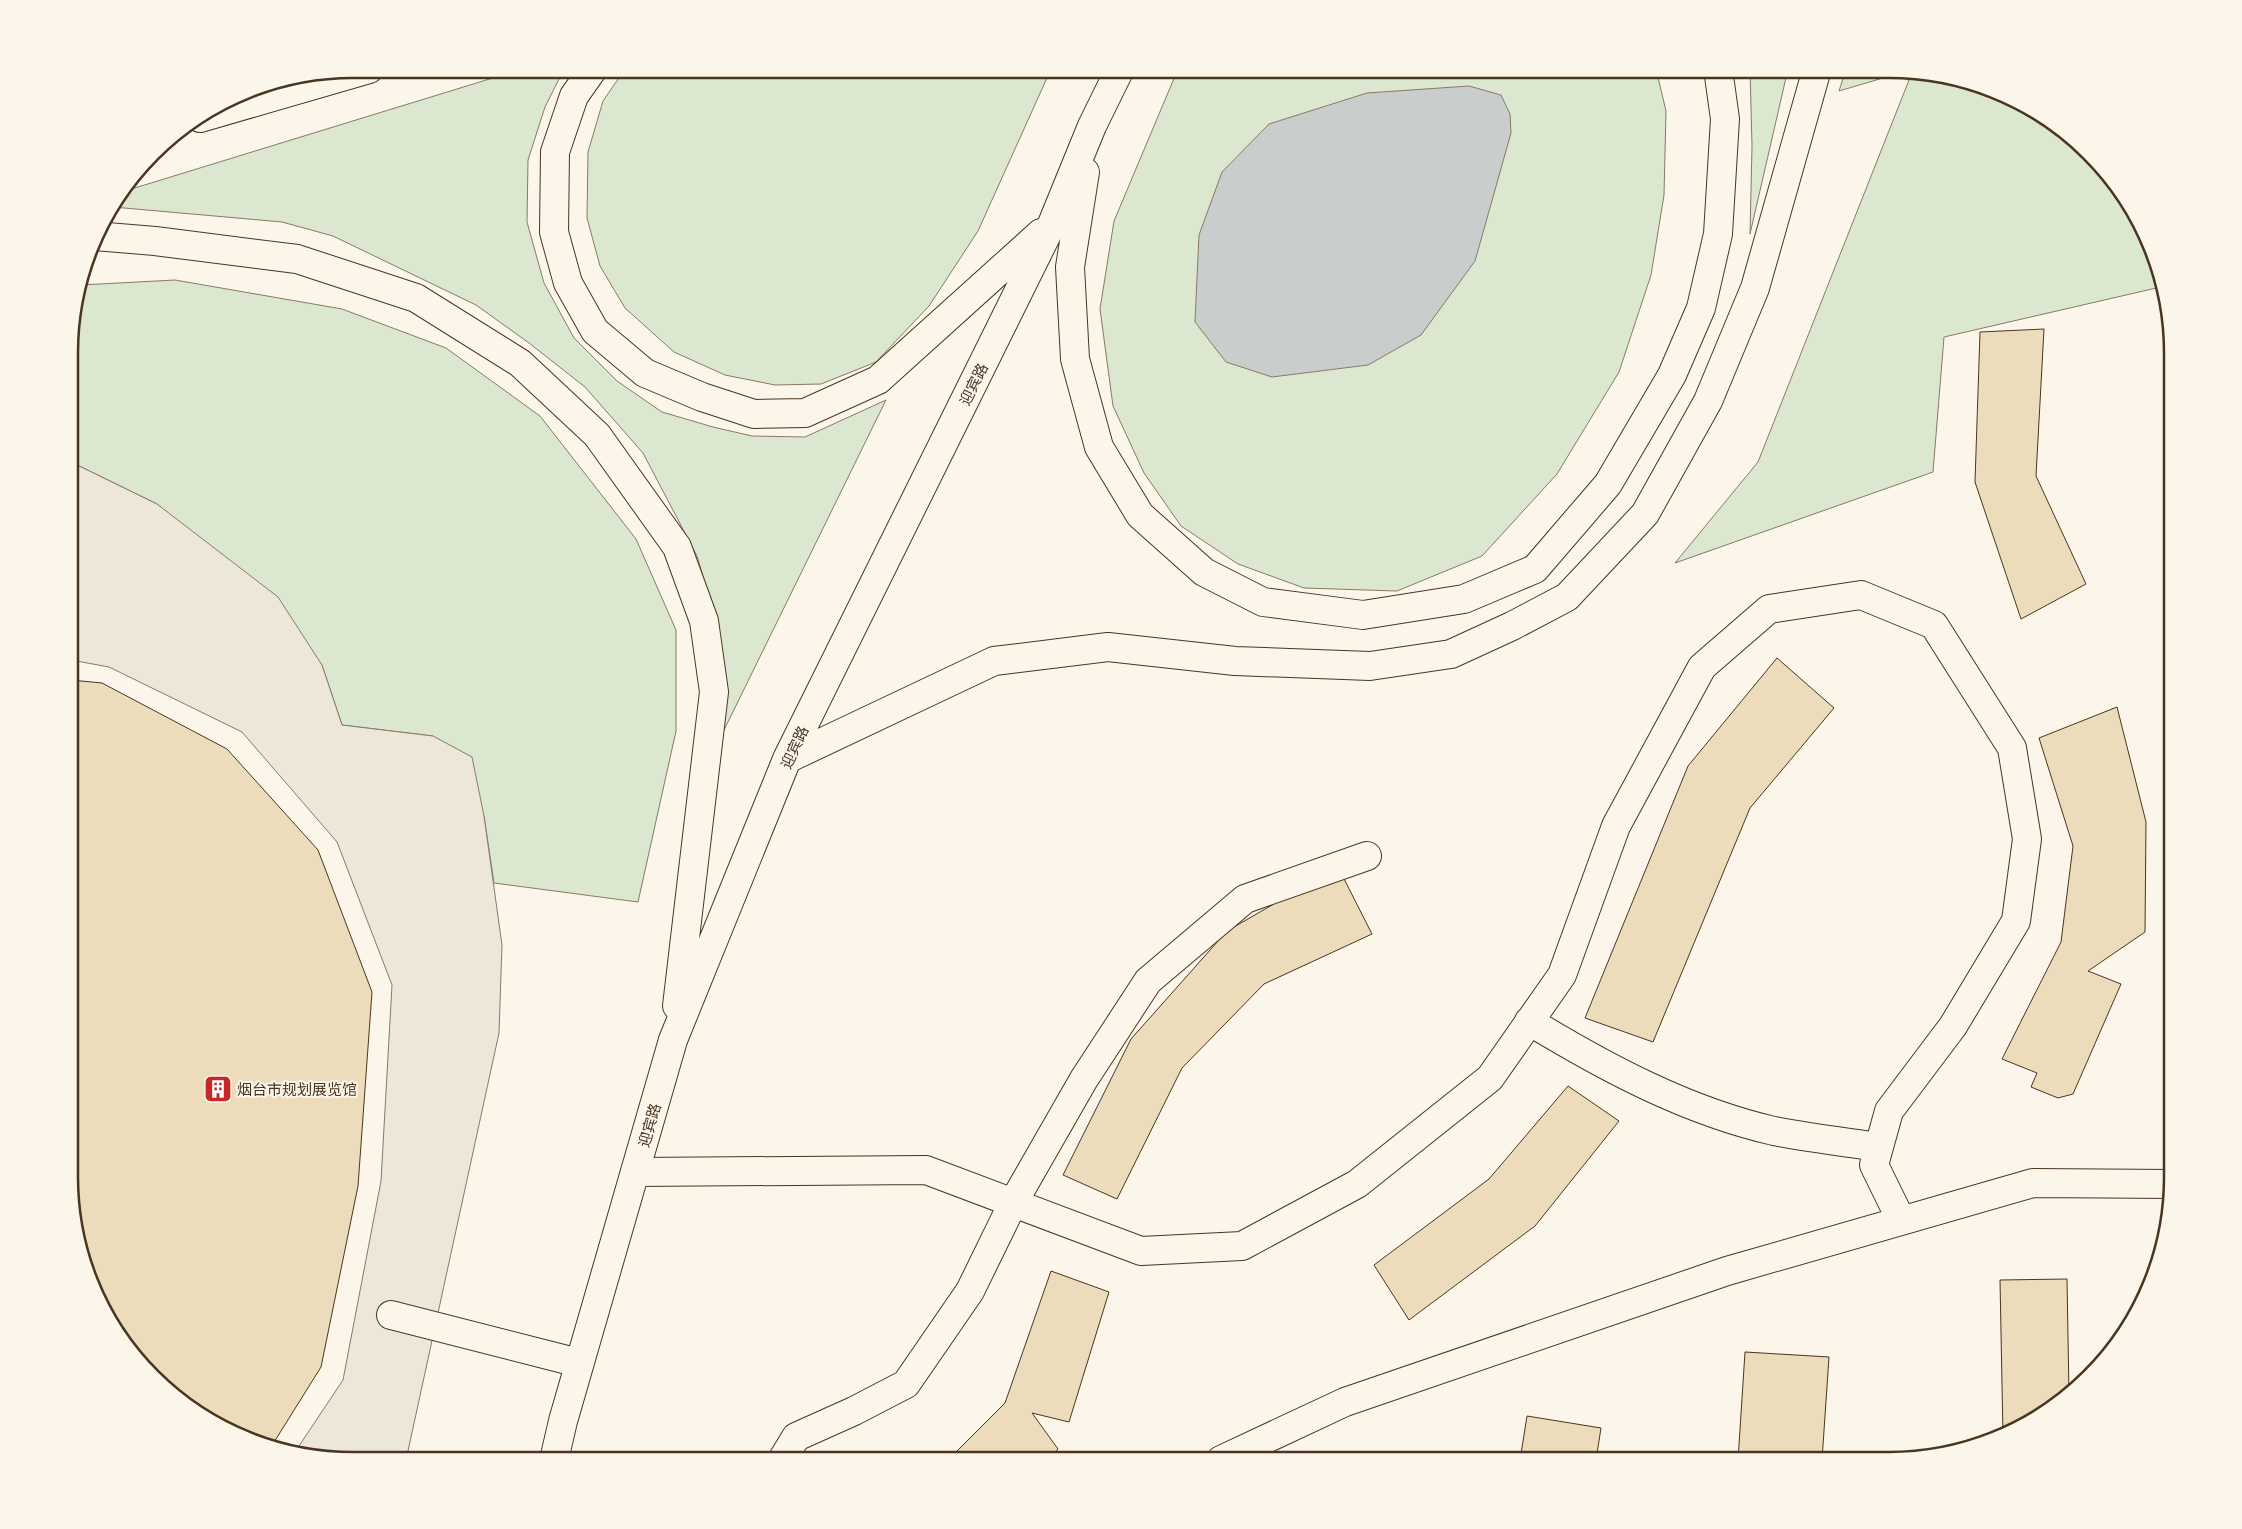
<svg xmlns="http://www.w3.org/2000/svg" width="2242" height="1529" font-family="'Noto Sans','Noto Sans SC',sans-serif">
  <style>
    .green { fill: #dce7d0; stroke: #887966 }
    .parking { fill: #ede7d9; stroke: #887966 }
    .water { fill: #c9cecd; stroke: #887966 }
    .building { fill: #ecdcbc; stroke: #4a3520 }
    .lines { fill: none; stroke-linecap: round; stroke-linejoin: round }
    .minor-casing { stroke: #4a3520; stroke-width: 30 }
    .major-casing { stroke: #4a3520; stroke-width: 30 }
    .minor { stroke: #fbf6e9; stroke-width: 28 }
    .major { stroke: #fbf6e9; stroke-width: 28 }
    .labels { text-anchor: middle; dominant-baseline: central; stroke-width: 4; stroke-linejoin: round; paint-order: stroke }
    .street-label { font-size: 15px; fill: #4a3520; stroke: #fbf6e9 }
    .poi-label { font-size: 15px; fill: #4a3520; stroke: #fbf6e9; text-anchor: start }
    .rim { fill: none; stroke: #4a3520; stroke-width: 2.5 }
  </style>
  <rect width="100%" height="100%" fill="#fbf6e9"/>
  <path class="green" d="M522,69H564L545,107L528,160L527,222L544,283L574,338L617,381L662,412L713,427L752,436L805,437L886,400L724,730L721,660L710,600L697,556L643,453L585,387L529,343L476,305L333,236L282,222L113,207L125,191Z
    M625,69H1051L978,231L929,306L876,362L821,384L775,385L725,375L674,352L625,308L600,266L587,218L588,152L603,101Z
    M1178,69H1656L1666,111L1664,195L1651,275L1619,372L1557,474L1482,556L1397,591L1304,588L1238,564L1181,526L1144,473L1113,406L1100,309L1114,221Z
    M1750,69H1788L1750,234L1752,146Z
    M1846,69H1908L1910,70L1839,91Z
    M1913,70L1981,84L2062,127L2135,211L2165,286L1944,337L1933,472L1675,563L1758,462Z
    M175,280L342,309L446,348L540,416L636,539L676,630V731L638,902L494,883L484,816L433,736L342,725L322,665L157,504L71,462V316L80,285Z"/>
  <path class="parking" d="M71,462L157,504L278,597L322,665L342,725L433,736L472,757L484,816L502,945L499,1033L406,1460H334L295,1452L343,1380L381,1181L392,985L337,842L242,732L109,667L71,660Z"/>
  <path class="water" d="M1469,86L1501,95L1510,114L1511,133L1475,261L1421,335L1368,365L1272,377L1226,362L1195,322L1199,235L1222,172L1269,124L1367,93Z"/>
  <path class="building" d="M2044,329L2036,476L2086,584L2021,619L1975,482L1980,332Z
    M1777,658L1834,708L1750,808L1653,1042L1585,1018L1688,766Z
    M71,680L102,683L227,749L318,850L372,992L358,1186L321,1367L271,1447L261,1445L180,1402L107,1318L71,1213Z
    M2117,707L2146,822L2145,932L2088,971L2121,984L2073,1094L2058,1098L2031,1087L2037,1073L2002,1059L2061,942L2073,846L2039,738Z
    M1338,867L1372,934L1264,984L1182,1068L1117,1199L1063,1175L1131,1039L1227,931Z
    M1568,1086L1619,1121L1535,1226L1409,1320L1374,1265L1489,1179Z
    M1051,1271L1109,1292L1069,1422L1032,1413L1058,1449L1048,1460H948L1005,1403Z
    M2067,1279L2069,1395L2015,1431L2003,1436L2000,1280Z
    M1745,1352L1829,1357L1822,1460H1738Z
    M1527,1416L1601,1428L1596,1460H1520Z"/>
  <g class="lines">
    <defs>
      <path id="minor" d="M1529,1021C1606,1068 1687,1111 1774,1131C1809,1138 1845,1142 1879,1147
        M635,1172L926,1170L1141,1251L1242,1246L1357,1184L1490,1078L1562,975L1616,826L1702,667L1769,609L1861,595L1934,625L2012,748L2027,839L2016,921L1953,1026L1889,1111L1874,1165L1901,1220
        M391,1315L579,1363
        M782,1460L796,1437L854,1411L906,1384L970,1291L1013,1203L1084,1079L1148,981L1245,899L1367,856
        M1221,1460L1345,1402L1727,1271L2033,1183L2173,1184"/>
      <path id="major" d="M593,69L574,96L555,152L554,232L568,283L595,331L645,373L702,397L754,414L805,413L878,380L1041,233
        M200,118L369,69
        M1085,172L1070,267L1075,359L1099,447L1140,515L1204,572L1263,602L1363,615L1464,599L1535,569L1608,484L1672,375L1701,308L1718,234L1725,119L1718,69
        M95,236L155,241L297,259L416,298L520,363L597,435L677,547L704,621L714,692L677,1006
        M787,759L994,661L1108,647L1235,661L1370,666L1451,654L1512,626L1567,597L1645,514L1708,401L1755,288L1817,69
        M554,1460L563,1421L673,1040L787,759L1052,224L1092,126L1120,69"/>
    </defs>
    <use href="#minor" class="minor-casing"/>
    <use href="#major" class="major-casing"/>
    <use href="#minor" class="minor"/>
    <use href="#major" class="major"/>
  </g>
  <defs>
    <symbol id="building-square" viewBox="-11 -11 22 22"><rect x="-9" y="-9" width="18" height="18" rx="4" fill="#c62828" stroke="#fbf6e9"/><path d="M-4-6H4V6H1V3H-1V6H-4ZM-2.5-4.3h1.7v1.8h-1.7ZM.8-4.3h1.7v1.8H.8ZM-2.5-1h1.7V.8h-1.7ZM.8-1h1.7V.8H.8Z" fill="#fff"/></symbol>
  </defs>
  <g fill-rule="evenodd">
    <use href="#building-square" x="202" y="1073" width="32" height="32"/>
  </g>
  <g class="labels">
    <g class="street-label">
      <text transform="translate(973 384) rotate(-64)">迎宾路</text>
      <text transform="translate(794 747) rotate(-65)">迎宾路</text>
      <text transform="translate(649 1125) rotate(-74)">迎宾路</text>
    </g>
    <g class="poi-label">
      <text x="237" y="1089">烟台市规划展览馆</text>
    </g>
  </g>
  <path d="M0 0H2242V1529H0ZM353 78H1889A275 275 0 0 1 2164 353V1177A275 275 0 0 1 1889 1452H353A275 275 0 0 1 78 1177V353A275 275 0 0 1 353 78Z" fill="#fbf6e9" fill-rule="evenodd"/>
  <path class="rim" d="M353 78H1889A275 275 0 0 1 2164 353V1177A275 275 0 0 1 1889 1452H353A275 275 0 0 1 78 1177V353A275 275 0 0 1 353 78Z"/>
</svg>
